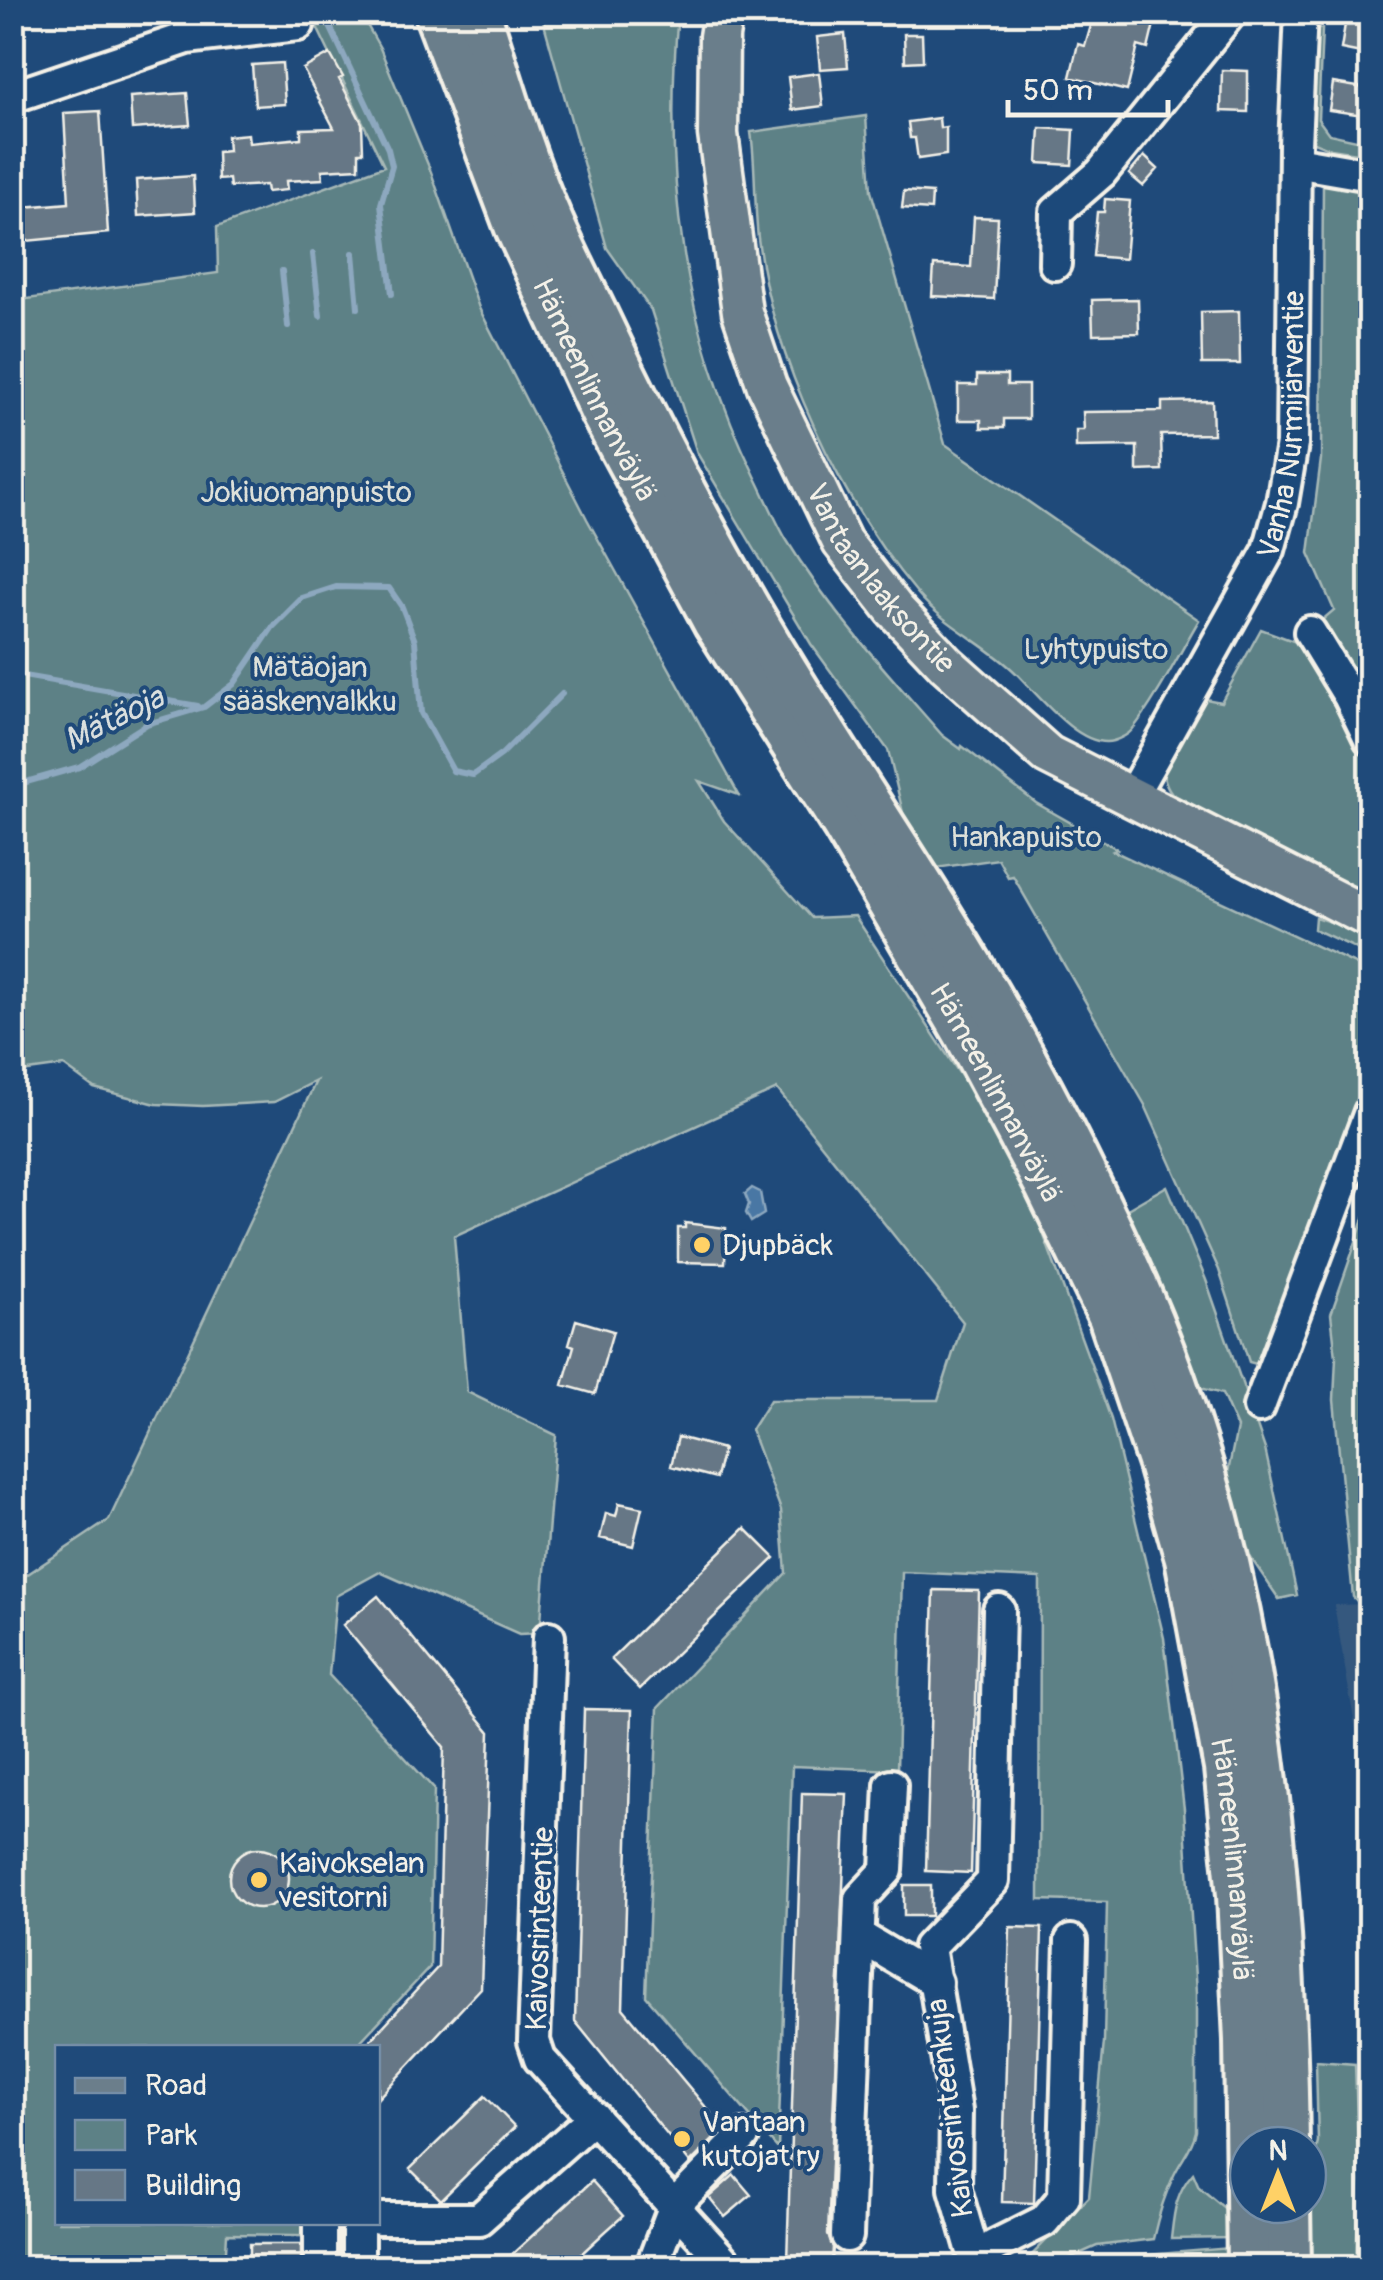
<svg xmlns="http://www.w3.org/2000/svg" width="1383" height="2280" font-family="Pangolin,sans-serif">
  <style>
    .built { fill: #34587e }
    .green { fill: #5d8186; stroke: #a8b9b7; stroke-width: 2.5 }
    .water { fill: #4877a4; stroke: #8da8bf; stroke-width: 2.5 }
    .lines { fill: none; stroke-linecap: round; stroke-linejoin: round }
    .stream { stroke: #8da8bf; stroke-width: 6 }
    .building { fill: #667786; stroke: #f4f1e8; stroke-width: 2.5 }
    .minor-casing { stroke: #f4f1e8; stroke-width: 38 }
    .major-casing { stroke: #f4f1e8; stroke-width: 45 }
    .highway-casing { stroke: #f4f1e8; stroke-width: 50 }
    .minor { stroke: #1f4a7a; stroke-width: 30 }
    .major { stroke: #6b7e8b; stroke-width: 38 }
    .highway { stroke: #6b7e8b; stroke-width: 42 }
    .poi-dot { fill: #ffd166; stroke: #1f4a7a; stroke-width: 4 }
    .labels { text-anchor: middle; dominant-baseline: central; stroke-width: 8; stroke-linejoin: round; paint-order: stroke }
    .street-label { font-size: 30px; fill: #f4f1e8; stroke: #1f4a7a }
    .park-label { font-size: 30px; fill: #dde0d9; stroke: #1f4a7a }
    .poi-label { font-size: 30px; fill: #f4f1e8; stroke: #1f4a7a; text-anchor: start }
    .water-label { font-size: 32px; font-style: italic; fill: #dadfde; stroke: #1f4a7a }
  </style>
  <rect width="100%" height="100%" fill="#1f4a7a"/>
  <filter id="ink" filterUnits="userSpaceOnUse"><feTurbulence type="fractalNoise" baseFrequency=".01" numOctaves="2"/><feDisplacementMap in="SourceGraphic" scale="20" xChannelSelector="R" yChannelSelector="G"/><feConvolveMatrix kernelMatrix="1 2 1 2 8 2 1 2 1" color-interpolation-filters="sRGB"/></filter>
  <g filter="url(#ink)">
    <path class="built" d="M1370,1604V1849L1357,1737L1334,1605Z"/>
    <path class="green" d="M541,13H678C663,177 682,329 756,478C766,498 775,520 786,539C830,611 887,672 942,735L961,749L962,746L1036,803L1117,849L1113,851L1370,971V1069L1271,1368L1249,1362L1219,1270L1145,1105L1013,876L1008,877L998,859L936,868L904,817L888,750L811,644L697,453L651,310L607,248Z
      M351,14L363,18L380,48L431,172L479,308L587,519L739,795L699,781L724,821L812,918L855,916L985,1112L1024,1181L1111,1419L1164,1638L1184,1809L1196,1993V2131C1192,2149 1182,2158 1174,2175C1164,2196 1158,2217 1153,2239L1097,2246L1050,2267H1020L1089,2197L1104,2042L1107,1902L1039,1900L1040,1578L902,1572L897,1770L792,1766L778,2149L646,1996L658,1708L786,1573L781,1510L751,1430L770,1400H938L963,1322L777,1089L454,1236L467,1392L556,1435L540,1633L519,1634L380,1572L336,1596L329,1675L434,1789L430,1967L355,2047L58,2048V2222H361L362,2236L227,2234L225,2267H13V1584L109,1520L316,1081L274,1102L203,1106L156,1104L94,1088L64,1066L28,1071L13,1079L12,301L218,273L217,227L384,166L315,23Z
      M1314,28L1322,29L1318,119L1329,134L1370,143V155L1331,149L1311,141Z
      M866,116L871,191L945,444L1199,620C1180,652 1155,702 1132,730C1128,735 1119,739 1113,741C1081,750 1038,695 1017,674C987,644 946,627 918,594C840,502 772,357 758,238C754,202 756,167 751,132Z
      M1336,181L1370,191V895L1184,804C1138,773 1182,729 1206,699L1221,702L1261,629L1296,642L1334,610L1309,553L1321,459L1323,183Z
      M1315,917L1370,935V955L1314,929Z
      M1167,1186L1206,1280L1265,1449L1297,1595L1279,1599L1240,1542L1227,1477L1237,1428L1222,1394L1194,1386L1124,1211Z
      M1370,1201V1614L1353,1597L1334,1400L1336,1357L1331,1314Z
      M1316,2061L1355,2064L1359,2181L1356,2267H1311L1310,2192L1318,2141Z
      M1193,2173L1199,2187L1229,2212L1230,2238L1171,2239C1174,2213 1175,2193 1193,2173Z
      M1230,2248L1231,2267L1076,2268L1099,2259Z"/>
    <path class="water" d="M752,1188L760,1192L764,1214L751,1222L746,1213L749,1204L745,1194Z"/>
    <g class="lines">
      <path class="stream" d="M328,22L388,149L392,166L381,204L392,294
        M353,253L358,308
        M313,254L320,316
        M282,271L288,326
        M12,674L198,706
        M12,786L79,767L147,724L204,707L234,684L272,628L302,598L336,587L389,588L402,607L415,641L421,713L453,771L473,775L502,754L562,694"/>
    </g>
    <path class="building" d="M1095,12H1124L1123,17L1154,24L1148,49L1138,46L1127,91L1070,77L1078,44L1085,46Z
      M1347,12H1370L1366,54L1341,49Z
      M845,34L848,67L820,69L817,37Z
      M904,34H922L923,61L905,62Z
      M330,54L343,77L339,79L362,123L363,152H359V168L322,170L323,179L286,181L287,190L267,192L266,185L230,187L229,179L218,180L217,152L228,151L227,136L248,134L249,143L301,138V129L334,128L303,69Z
      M282,63L285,104L255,106L252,65Z
      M1222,70L1248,71V112L1221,111Z
      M819,73L823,106L792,110L788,77Z
      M1333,83L1370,89V116L1329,110Z
      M187,93L190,125L132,129L130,97Z
      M100,111L108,233L16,242L12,208L69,203L64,113Z
      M939,118L940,128L946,127V155L918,159L915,138H910L908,122Z
      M1040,128L1074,130L1072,165L1038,163Z
      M1144,156L1158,169L1143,186L1129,174Z
      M193,176L195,212L138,216L136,180Z
      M904,191L932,193L931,210L902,208Z
      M1105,199L1130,201L1125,259L1093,256L1097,212H1104Z
      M974,217L998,218L994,299L932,296L934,265L971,267Z
      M1138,299L1139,333L1093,334L1092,300Z
      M1239,311L1240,364H1202L1201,312Z
      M977,375H1007V385H1028V419H1004V428H981V420H958V385H977Z
      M1212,401L1213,434L1161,435L1162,470L1137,471V446L1076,447V430H1084L1083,412L1162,411V402Z
      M685,1223L726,1228L725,1263L678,1262V1228H685Z
      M576,1320L613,1331L595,1394L563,1385L574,1346L569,1344Z
      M678,1437L723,1449L716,1478L671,1466Z
      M619,1503L642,1508L633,1546L600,1538L606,1513L616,1516Z
      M745,1528L775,1558L640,1689L611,1659Z
      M934,1590L979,1591L971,1873L926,1871Z
      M378,1596L490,1732L481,1988L378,2098V2048H363L438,1967L444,1747L343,1625Z
      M584,1709L632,1710L623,2008L724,2129L690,2163L575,2021Z
      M802,1793L847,1794L828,2235L833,2247L832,2262L787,2261Z
      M229 1878a30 30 0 1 1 60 0a30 30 0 1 1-60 0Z
      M904,1885H931V1916H904Z
      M1010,1927L1042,1928L1034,2203L1002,2202Z
      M485,2096L515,2127L441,2200L410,2169Z
      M734,2175L751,2195L725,2217L709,2197Z
      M592,2181L623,2216L606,2231L566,2268H497Z
      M250,2244H301V2268H250Z"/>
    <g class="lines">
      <defs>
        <g id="minor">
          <path d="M12,97L187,38L298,25"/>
          <path d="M1295,162L1370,175"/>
          <path d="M1055,264L1056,212L1101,173L1231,12"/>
          <path d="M1310,632L1349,696L1370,739"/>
          <path id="s1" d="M1130,799L1269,550L1282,503L1292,444L1295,145L1301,12"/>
          <path d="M1259,1407L1370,1112"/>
          <path d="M549,1637L534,2041L540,2059L730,2268"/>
          <path d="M859,1936L936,1982"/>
          <path d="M378,2219H479L594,2117"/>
          <path d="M320,2222V2268"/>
          <path d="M358,2222V2268"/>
          <path d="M847,2236L860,1899L887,1870L891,1785"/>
          <path d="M976,2262L994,2246L1044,2221L1064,2197L1071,1941"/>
          <path d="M651,2268L675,2205L743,2136"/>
          <path d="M974,2268L976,2262L955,2189L956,2111L929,1947L993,1881L999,1610"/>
        </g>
        <g id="major">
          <path id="s2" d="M723,12L719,37L718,134L742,312L767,386L842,542L895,610L946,664L1048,755L1370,918"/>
        </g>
        <g id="highway">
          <path id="s3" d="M436,12L517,228L603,414L715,622L844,825L967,1036L1047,1186L1110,1316L1160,1464L1187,1558L1226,1768L1239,1895L1246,2040L1249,2268"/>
          <path d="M478,12C500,78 519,147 546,210C561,246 579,281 596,316C642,414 692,511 746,605C827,746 923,879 1003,1021C1052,1108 1098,1199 1138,1291C1256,1561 1283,1854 1287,2145"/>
          <path d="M1288,2205L1289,2268"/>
        </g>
      </defs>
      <use href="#minor" class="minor-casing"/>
      <use href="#major" class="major-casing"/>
      <use href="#highway" class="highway-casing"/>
      <use href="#minor" class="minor"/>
      <use href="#major" class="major"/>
      <use href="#highway" class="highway"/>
    </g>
  </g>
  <g class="poi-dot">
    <circle cx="702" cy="1245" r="10"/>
    <circle cx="259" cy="1880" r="10"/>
    <circle cx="682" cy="2139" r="10"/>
  </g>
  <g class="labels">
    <g class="street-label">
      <text stroke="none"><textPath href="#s3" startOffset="410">Hämeenlinnanväylä</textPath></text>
      <text stroke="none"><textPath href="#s1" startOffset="412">Vanha Nurmijärventie</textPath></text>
      <text stroke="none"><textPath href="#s2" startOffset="605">Vantaanlaaksontie</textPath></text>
      <text stroke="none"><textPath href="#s3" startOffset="1220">Hämeenlinnanväylä</textPath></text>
      <text stroke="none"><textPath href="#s3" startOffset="2030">Hämeenlinnanväylä</textPath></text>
      <text transform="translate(540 1929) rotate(-88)">Kaivosrinteentie</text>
      <text transform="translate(950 2108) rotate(-97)">Kaivosrinteenkuja</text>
    </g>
    <g class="park-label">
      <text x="306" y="492">Jokiuomanpuisto</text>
      <text x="1096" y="649">Lyhtypuisto</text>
      <text x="310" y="667">Mätäojan<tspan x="310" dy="34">sääskenvalkku</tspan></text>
      <text x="1026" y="837">Hankapuisto</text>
    </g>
    <g class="poi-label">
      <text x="722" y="1245">Djupbäck</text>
      <text x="279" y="1863">Kaivokselan<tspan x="279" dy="34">vesitorni</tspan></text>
      <text x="702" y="2122">Vantaan<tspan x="702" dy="34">kutojat ry</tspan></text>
    </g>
    <g class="water-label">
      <text transform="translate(114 719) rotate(-26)">Mätäoja</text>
    </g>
  </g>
  <rect width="1383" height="2280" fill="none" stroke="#1f4a7a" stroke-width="50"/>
  <rect x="25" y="25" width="1333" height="2230" fill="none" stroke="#f4f1e8" stroke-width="4" filter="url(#ink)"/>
  <rect x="55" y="2045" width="325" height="180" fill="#1f4a7a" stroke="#748da6" stroke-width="2.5"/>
  <rect x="75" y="2078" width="50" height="15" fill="#6b7e8b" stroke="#748da6" stroke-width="2.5"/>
  <text x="145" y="2095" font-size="30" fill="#f4f1e8">Road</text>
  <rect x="75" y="2120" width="50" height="30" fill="#5d8186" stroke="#748da6" stroke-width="2.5"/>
  <text x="145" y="2145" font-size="30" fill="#f4f1e8">Park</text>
  <rect x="75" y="2170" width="50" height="30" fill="#667786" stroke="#748da6" stroke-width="2.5"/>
  <text x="145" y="2195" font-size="30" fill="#f4f1e8">Building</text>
  <g transform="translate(1278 2175)"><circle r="48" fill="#1f4a7a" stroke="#748da6" stroke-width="2.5"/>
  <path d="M0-8L18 38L0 25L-18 38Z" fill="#ffd166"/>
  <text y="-15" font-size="28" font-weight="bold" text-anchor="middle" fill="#f4f1e8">N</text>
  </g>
  <path d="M1008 100v15h160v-15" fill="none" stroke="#f4f1e8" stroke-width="5"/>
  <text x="1023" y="100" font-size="30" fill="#f4f1e8" stroke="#1f4a7a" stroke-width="8" paint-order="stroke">50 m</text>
</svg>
